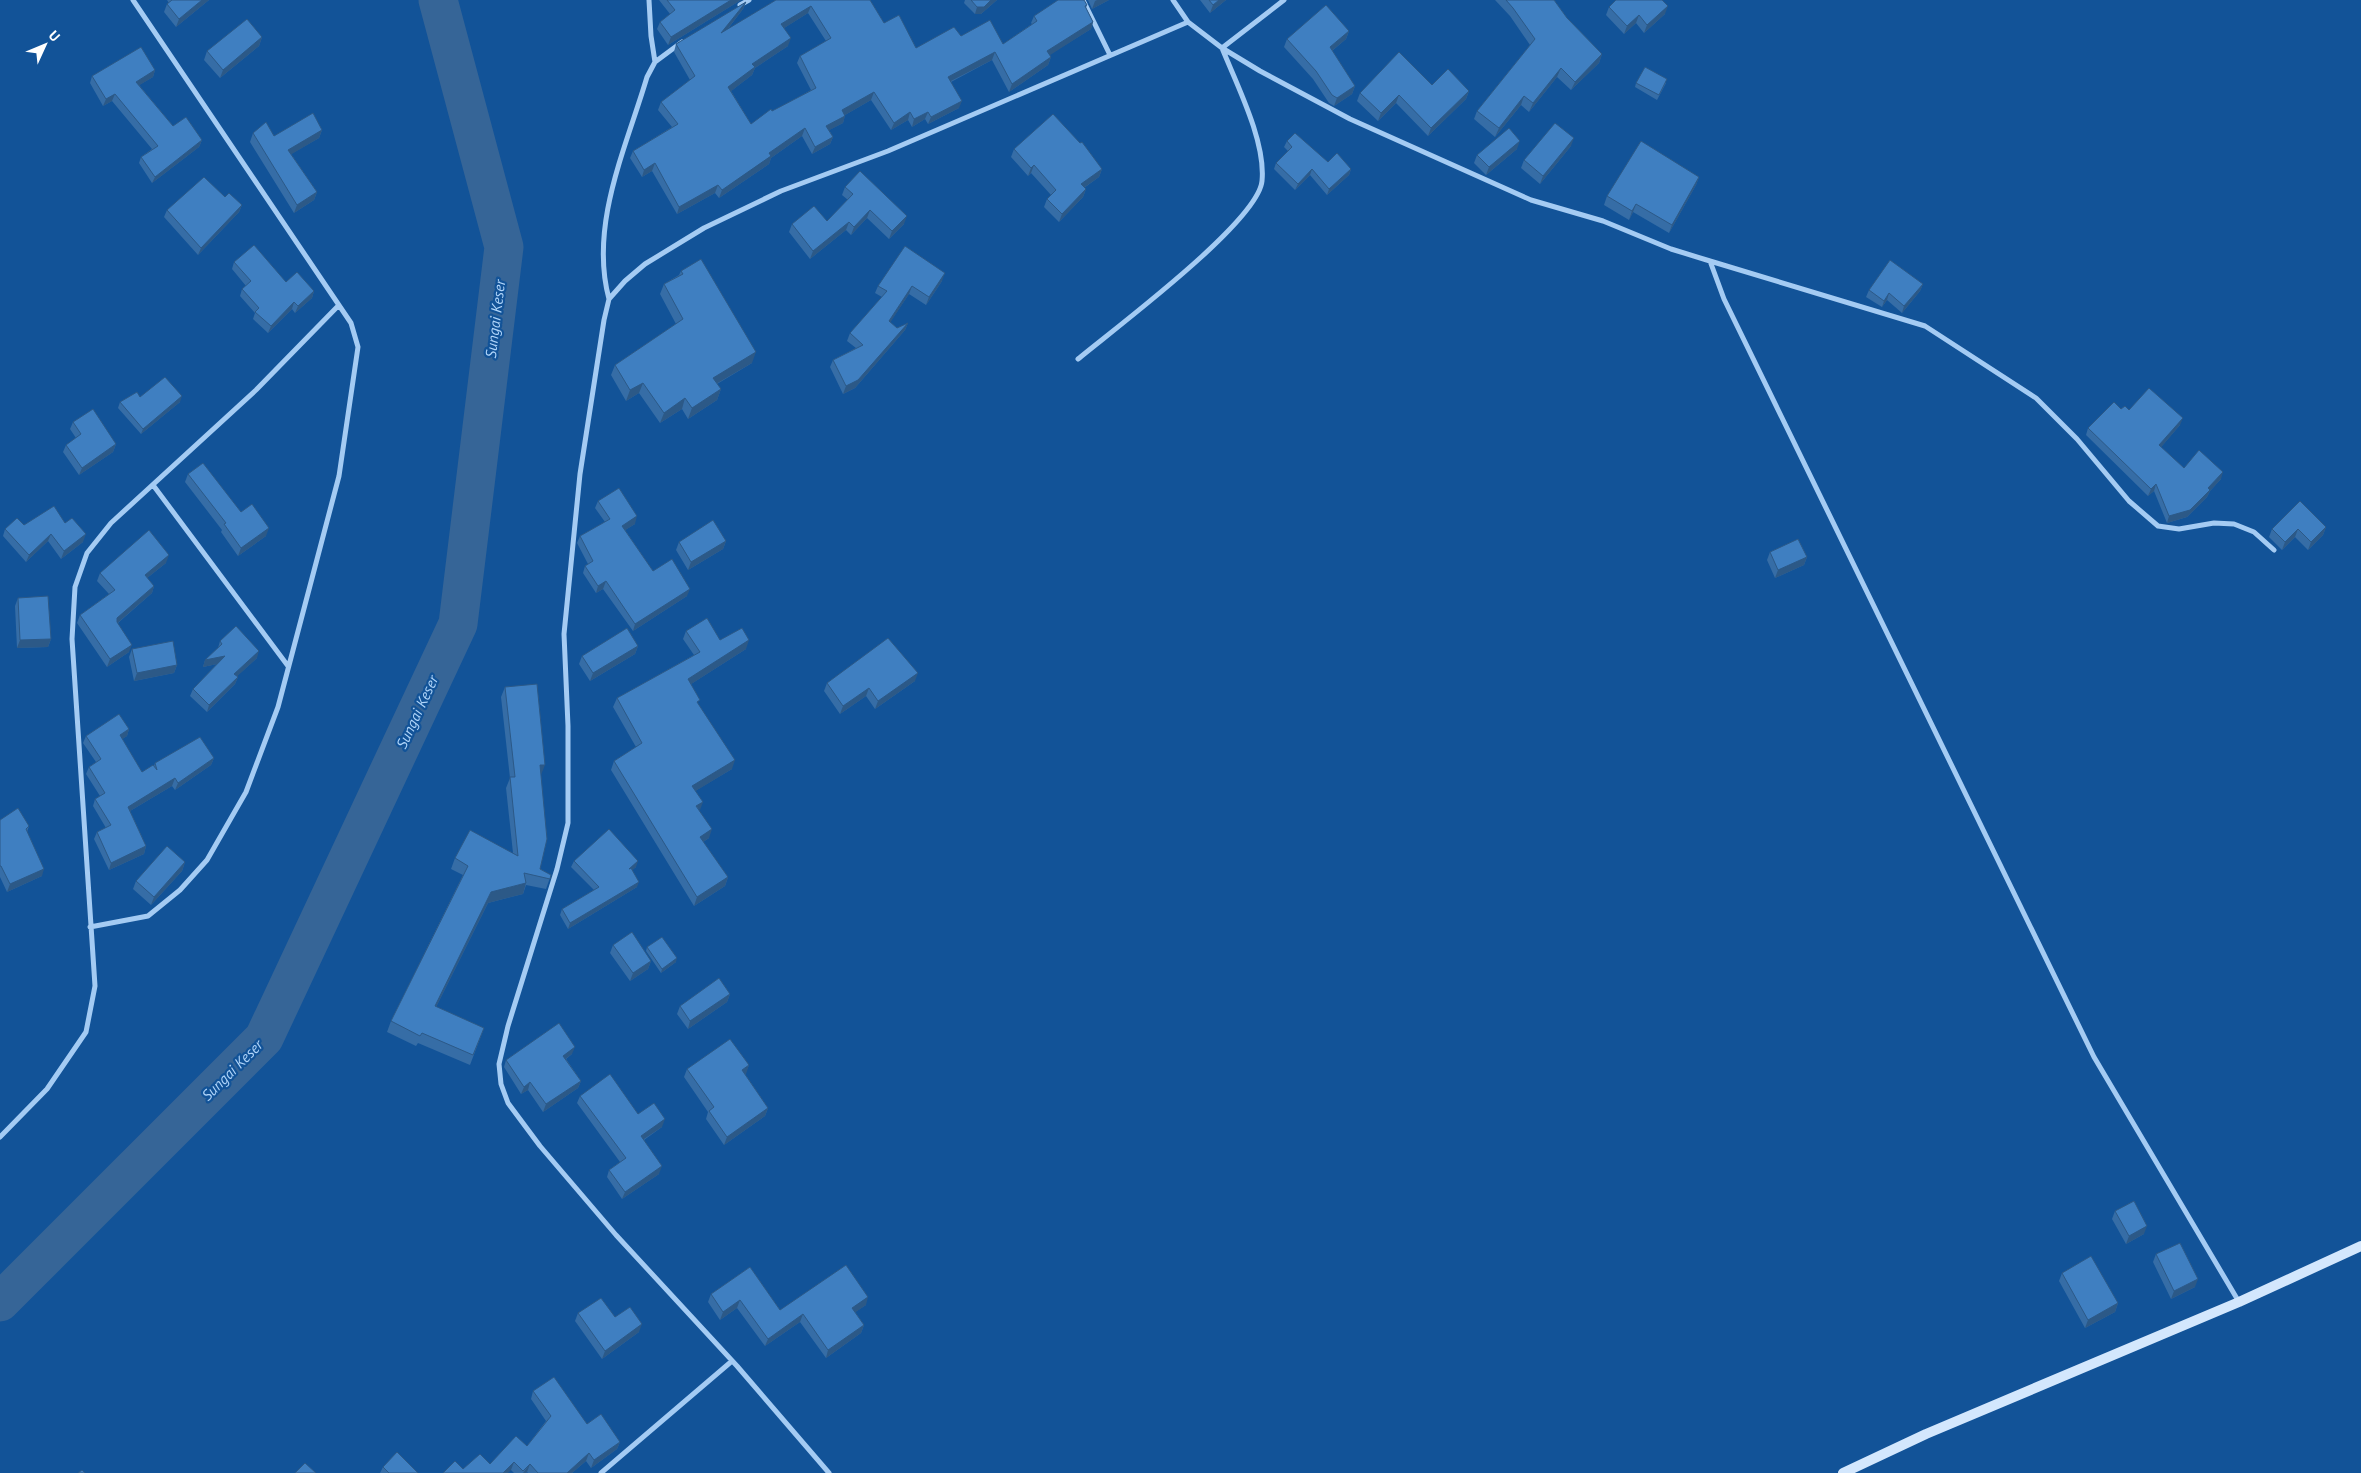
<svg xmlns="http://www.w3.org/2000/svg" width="2361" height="1473" font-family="'PT Sans',sans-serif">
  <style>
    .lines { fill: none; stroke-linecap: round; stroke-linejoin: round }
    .river { stroke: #366597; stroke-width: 39 }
    .street { stroke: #a4cbf3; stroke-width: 5 }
    .secondary { stroke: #d3e7fd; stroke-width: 10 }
    .wall { fill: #366da6; fill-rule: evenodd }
    .shaded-wall { fill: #2c5987 }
    .building { fill: #3f7fc1; stroke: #2c5987; fill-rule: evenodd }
    .labels { text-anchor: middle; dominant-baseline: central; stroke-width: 4.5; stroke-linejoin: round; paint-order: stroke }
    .water-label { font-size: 15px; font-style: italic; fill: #b0d5fa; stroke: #125398 }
  </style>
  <rect width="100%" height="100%" fill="#125398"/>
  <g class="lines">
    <path class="river" d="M0,1302L264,1038L458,624L504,247L438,0"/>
    <path class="street" d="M649,0L651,36L655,62
      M1083,0L1110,55
      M1173,0L1188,22L1222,48L1260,71L1350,119L1531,200L1603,221L1671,249L1710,261L1724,299L2094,1057L2239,1302
      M740,5L749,0
      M1710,261L1925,326L2036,398L2077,439L2129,501L2158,526L2179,529L2214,523L2234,524L2254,532L2274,550
      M609,299C589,225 626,148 647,77L655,62L682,42
      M1078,359C1114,329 1258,222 1262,181C1266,142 1237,85 1222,48L1284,0
      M153,485L288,666
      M90,927L148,916L180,890L207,860L246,792L278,707L339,476L358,347L351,323L133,0
      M0,1137L47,1089L86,1032L95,986L72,639L75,587L87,553L111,523L256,390L339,305
      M601,1473L732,1361
      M829,1473L737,1366L616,1235L540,1146L508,1103L501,1084L499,1064L508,1026L557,869L568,823V726L564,634L580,474L604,320L609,299L625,281L645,264L704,228L781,191L888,151L1188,22"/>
    <path class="secondary" d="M1843,1473L1926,1434L2239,1302L2361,1246"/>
  </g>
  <path class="wall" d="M167,0H209L176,27L164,12L167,4L169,3Z
    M659,0H741L668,45L657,29L660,22L670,14Z
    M776,0H870L884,23L916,48L961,36L1003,44L1032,24L1031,23L1034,16L1087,5L1086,8L1093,22L1091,29L1049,55L1051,57L1048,65L1009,92L992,60L951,82L959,108L928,124L925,119L912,127L908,120L891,130L871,100L845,115L843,123L829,130L833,137L830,144L812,154L802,136L771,158L769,164L719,198L715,193L677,214L652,171L642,177L630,158L633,151L672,127L658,110L661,102L690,80L674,52L676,44L746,2L743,9L727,30ZM808,13L826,41L800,56L797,63L811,90L751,124L731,91L752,75L755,68L788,46L784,28Z
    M965,0H997L981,14H975L964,3Z
    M1088,0H1109L1092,9Z
    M1200,0H1226L1210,13Z
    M1495,0H1554L1567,18L1602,54L1599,63L1571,90L1557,77L1529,112L1521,105L1495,137L1474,119L1477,111L1530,45L1510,16Z
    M1609,7L1665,14L1644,33L1636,23L1624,34L1606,15Z
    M1349,31L1346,39L1332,51L1355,86L1352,94L1334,106L1329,103L1313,79L1284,47L1287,39Z
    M262,37L259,46L220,78L204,60L207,51Z
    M155,70L153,77L139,85L173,126L202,140L199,147L152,183L139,163L141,157L152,149L112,101L103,106L90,83L92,76Z
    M1636,83H1666L1657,100L1635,87Z
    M1469,91L1466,99L1428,136L1396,103L1378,121L1357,101L1360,93Z
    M322,130L319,138L291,154L317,192L314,200L294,213L250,142L253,133L274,136Z
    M1287,141L1328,162L1351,169L1349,175L1327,195L1310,175L1295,190L1274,169L1276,163L1288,151L1284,147Z
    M1571,146L1540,184L1521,168L1524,160Z
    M1014,149L1102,169L1099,177L1084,188L1086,189L1083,197L1059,222L1044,207L1047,199L1051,195L1031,173L1028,176L1011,157Z
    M1517,149L1486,175L1474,163L1477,155Z
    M1699,177L1696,185L1669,233L1633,212L1629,220L1604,205L1607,196Z
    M845,187L904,224L889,239L867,218L851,235L846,230L810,259L789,232L792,224L827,221L848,200L842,195Z
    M225,197L242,205L239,212L198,255L164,217L167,210Z
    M234,262L286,282L314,291L312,298L295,313L292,309L268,333L253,319L255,313L240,296L242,289L246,286L232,269Z
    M681,271L752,363L717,384L721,389L717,400L688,419L682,409L660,423L639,393L626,401L611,375L615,365L676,324L660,294L664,284L679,275Z
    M942,281L926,305L909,294L890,322L897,328L908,323L905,330L855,388L843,394L830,367L833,360L856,348L847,341L850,333L882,297L875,293L878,286Z
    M1923,284L1920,291L1902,313L1887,300L1882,307L1866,297L1869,290Z
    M140,397L180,402L141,434L118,408L120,402Z
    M2121,409L2129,410L2180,425L2161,447L2184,468L2221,479L2210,491L2207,497L2187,517L2167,523L2154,491L2148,496L2086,435L2088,428Z
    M73,422L116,444L113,452L79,475L63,452L66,445L76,438L70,429Z
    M188,474L241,512L266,536L238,556L221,532L222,530L185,482Z
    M598,501L635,524L625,530L653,571L687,596L633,631L603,589L596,593L583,573L585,566L588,564L577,543L580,536L605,522L595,508Z
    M65,523L83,542L61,559L48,541L26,562L3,536L5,529L24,525Z
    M2326,527L2323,535L2308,550L2295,537L2282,550L2269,537L2272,529Z
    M726,541L723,549L688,570L676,550L679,542Z
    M1770,552L1807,557L1804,565L1775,578L1767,560Z
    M166,563L147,578L154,586L152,593L118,623L129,652L107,667L77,623L80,615L109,594L97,581L100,573Z
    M18,598L51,639L48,647L17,648L15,606Z
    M686,631L746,649L691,684L698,704L732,769L695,791L699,811L709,838L703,842L728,877L725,886L694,906L611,770L614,761L636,747L613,707L617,698L694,655L683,639Z
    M220,641L257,658L237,676L238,677L235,684L207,712L190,696L193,689L217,664L203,667L205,660L218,648Z
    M638,646L635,654L590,681L579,664L582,656Z
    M132,649L177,665L174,673L134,681L129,657Z
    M915,681L875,709L866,696L840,714L824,691L827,683Z
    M505,687L541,775L540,869L551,875L546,889L526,885L523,894L488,903L436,1007L484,1028L470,1065L418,1043L416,1046L387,1032L391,1021L463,875L451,869L455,858L513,853L506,788L510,778L501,697Z
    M129,729L127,736L122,739L142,772L154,766L155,763L214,758L211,765L175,790L172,786L130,811L146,846L144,854L109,870L94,839L97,832L106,828L93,806L95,799L100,796L86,774L89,767L96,762L83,743L86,736Z
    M0,820L29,826L27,832L42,876L7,892L0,877Z
    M574,861L636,867L632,870L637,887L568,929L560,915L562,909L594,890L571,867Z
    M185,862L182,871L151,905L133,889L136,881Z
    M613,945L651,961L648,969L630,981L610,953Z
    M647,947L676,962L661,973L646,951Z
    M730,994L727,1002L688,1029L677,1014L680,1006Z
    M572,1054L566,1059L581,1081L578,1088L543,1112L528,1090L521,1094L504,1067L506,1060Z
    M749,1065L745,1074L768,1108L765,1116L724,1145L706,1119L708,1112L684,1077L687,1069Z
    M580,1096L638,1114L662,1127L644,1140L659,1174L622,1199L607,1177L609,1170L620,1162L577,1103Z
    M2115,1211L2144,1234L2126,1244L2112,1219Z
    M2156,1254L2195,1287L2171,1299L2153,1262Z
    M750,1267L780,1310L866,1305L855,1312L864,1325L861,1333L826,1358L800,1322L765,1346L737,1308L720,1320L708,1302L711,1294Z
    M2062,1273L2118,1303L2115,1312L2085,1328L2059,1281Z
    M578,1313L615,1317L639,1332L602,1359L575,1321Z
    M533,1391L587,1424L620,1442L617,1449L591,1468L586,1461L572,1473H528L527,1472L526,1473H514L511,1470L463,1469L490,1464L527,1446L546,1421L531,1399Z
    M383,1467L418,1473H380Z"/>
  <path class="shaded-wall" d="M202,0H209L176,27L179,19Z
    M731,0H741L668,45L671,37Z
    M991,0H997L981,14H975L977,7Z
    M1097,0H1109L1092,9L1095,1Z
    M1219,0H1226L1210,13L1213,5Z
    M746,2L743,9L719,40L721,33Z
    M811,6L808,13L778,32L781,24Z
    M1668,6L1665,14L1644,33L1647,25Z
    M1639,15L1636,23L1624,34L1627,26Z
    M1093,22L1091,29L1044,59L1047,51Z
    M1349,31L1346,39L1327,55L1330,47Z
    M262,37L259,46L220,78L223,70Z
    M791,38L788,46L755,68L752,75L726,95L728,87L752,64Z
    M995,52L992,60L945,84L948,77Z
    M1602,54L1599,63L1571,90L1575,82Z
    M1051,57L1048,65L1009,92L1012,84Z
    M1561,68L1557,77L1529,112L1533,103Z
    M155,70L153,77L133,89L136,82Z
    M1355,86L1352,94L1334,106L1337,98Z
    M1469,91L1466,99L1428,136L1431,128Z
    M874,92L871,100L840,118L842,110Z
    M115,94L112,101L103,106L106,99Z
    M1399,95L1396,103L1378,121L1381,113Z
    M1524,96L1521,105L1495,137L1499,128Z
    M962,101L959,108L928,124L931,117Z
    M910,112L908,120L891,130L894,123Z
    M928,112L925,119L912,127L914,119Z
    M845,116L843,123L824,133L826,126Z
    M805,128L802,136L771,158L769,164L719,198L722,190L769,153Z
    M322,130L319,138L285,158L288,150Z
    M833,137L830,144L812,154L815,147Z
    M1574,138L1571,146L1540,184L1543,176Z
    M202,140L199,147L152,183L155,177Z
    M1520,141L1517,149L1486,175L1489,167Z
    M655,163L652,171L642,177L644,170Z
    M1034,165L1031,173L1028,176L1031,168Z
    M1102,169L1099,177L1078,192L1081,184Z
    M1312,169L1310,175L1295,190L1298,184Z
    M1351,169L1349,175L1327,195L1329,189Z
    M1699,177L1696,185L1669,233L1672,225Z
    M718,185L715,193L677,214L679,207Z
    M1086,189L1083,197L1059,222L1062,214Z
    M317,192L314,200L294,213L297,205Z
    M1636,204L1633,212L1629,220L1632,211Z
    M242,205L239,212L198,255L201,248Z
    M870,210L867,218L851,235L854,227Z
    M907,216L904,224L889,239L892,231Z
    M849,222L846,230L810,259L813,251Z
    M945,273L942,281L926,305L929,297Z
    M1923,284L1920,291L1902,313L1904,306Z
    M912,286L909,294L886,329L889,321Z
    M314,291L312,298L295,313L298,306Z
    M1889,293L1887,300L1882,307L1884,301Z
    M294,302L292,309L268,333L271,326Z
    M908,323L905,330L855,388L843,394L846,386Z
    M756,352L752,363L709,388L713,378Z
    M643,383L639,393L626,401L630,390Z
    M721,389L717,400L688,419L692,408Z
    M182,396L180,402L141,434L143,429Z
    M685,398L682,409L660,423L664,413Z
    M2183,418L2180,425L2157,452L2159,445Z
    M116,444L113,452L79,475L82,468Z
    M2223,472L2221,479L2210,491L2207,497L2187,517L2167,523L2169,516L2208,488Z
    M2156,484L2154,491L2148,496L2151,489Z
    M637,516L635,524L619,534L622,526Z
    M2326,527L2323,535L2308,550L2311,542Z
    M269,528L266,536L238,556L241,548Z
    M2298,529L2295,537L2282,550L2285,542Z
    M51,534L48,541L26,562L29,555Z
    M86,534L83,542L61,559L64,551Z
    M726,541L723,549L688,570L691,562Z
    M169,555L166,563L142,582L145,575Z
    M1807,557L1804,565L1775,578L1778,570Z
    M606,581L603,589L596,593L598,586Z
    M154,586L152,593L114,626L117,618Z
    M690,589L687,596L633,631L635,624Z
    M51,639L48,647L17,648L20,640Z
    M749,640L746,649L685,688L688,679Z
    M132,645L129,652L107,667L110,659Z
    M638,646L635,654L590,681L593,673Z
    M259,651L257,658L232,681L234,674Z
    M225,656L222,663L203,667L205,660Z
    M177,665L174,673L134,681L137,673Z
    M918,673L915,681L875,709L878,701Z
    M238,677L235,684L207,712L209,705Z
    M869,688L866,696L840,714L843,706Z
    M129,729L127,736L117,743L120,735Z
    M214,758L211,765L175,790L178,783Z
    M735,760L732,769L689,795L692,786Z
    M540,765H545L541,775Z
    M175,778L172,786L125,814L128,807Z
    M703,802L700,810L696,806Z
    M712,829L709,838L697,846L700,837Z
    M146,846L144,854L109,870L111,863Z
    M638,861L636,867L627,875L629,869Z
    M185,862L182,871L151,905L154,897Z
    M44,869L42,876L7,892L10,884Z
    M728,877L725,886L694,906L697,897Z
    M639,882L637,887L568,929L570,923Z
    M526,883L523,894L488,903L431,1017L435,1006L491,892Z
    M677,958L676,962L661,973L662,969Z
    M651,961L648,969L630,981L633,973Z
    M730,994L727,1002L688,1029L690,1021Z
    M575,1047L572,1054L560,1063L563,1056Z
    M749,1065L746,1074L739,1078L742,1070Z
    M581,1081L578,1088L543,1112L546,1104Z
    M530,1082L528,1090L521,1094L524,1087Z
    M768,1108L765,1116L724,1145L727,1137Z
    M665,1119L662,1127L638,1143L641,1136Z
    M662,1166L659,1174L622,1199L625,1192Z
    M2147,1226L2144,1234L2126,1244L2129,1236Z
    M2198,1279L2195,1287L2171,1299L2174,1291Z
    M868,1297L866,1305L850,1316L852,1308Z
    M740,1300L737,1308L720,1320L723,1312Z
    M2118,1303L2115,1312L2085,1328L2088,1320Z
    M803,1314L800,1322L765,1346L768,1339Z
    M642,1324L639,1332L602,1359L605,1351Z
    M864,1325L861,1333L826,1358L828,1350Z
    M620,1442L617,1449L591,1468L594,1460Z
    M589,1453L586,1461L572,1473H567Z
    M514,1462L511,1470L508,1473H503Z
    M530,1464L527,1472L526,1473H523Z"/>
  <path class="building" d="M172,0H202L179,19L167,4Z
    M667,0H731L671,37L660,22L675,10Z
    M776,0H870L884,23L899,15L916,48L954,27L961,36L990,20L1003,44L1037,21L1034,16L1058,0H1084L1087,5L1085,6L1093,22L1047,51L1051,57L1012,84L995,52L948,77L962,101L931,117L928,112L914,119L910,112L894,123L874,92L842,110L845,116L826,126L833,137L815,147L805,128L769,153L771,156L722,190L718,185L679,207L655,163L644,170L633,151L678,124L661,102L695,76L676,44L746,2L721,33ZM811,6L831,38L800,56L816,88L772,111L771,109L751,124L728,87L755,67L752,64L791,38L781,24Z
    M971,0H991L984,7H977Z
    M1209,0H1219L1213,5Z
    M1506,0H1554L1567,18L1602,54L1575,82L1561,68L1533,103L1524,96L1499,128L1477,111L1535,39L1513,8Z
    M1616,0H1662L1668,6L1647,25L1639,15L1627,26L1609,7Z
    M1326,5L1349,31L1330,47L1355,86L1337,98L1332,95L1316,71L1287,39Z
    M247,19L262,37L223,70L207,51Z
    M141,47L155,70L136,82L173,126L186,117L202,140L155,177L141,157L158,146L115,94L106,99L92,76Z
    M1399,52L1432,85L1448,69L1469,91L1431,128L1399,95L1381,113L1360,93Z
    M1645,67L1667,79L1659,95L1636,83Z
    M313,113L322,130L288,150L317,192L297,205L253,133L266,122L274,136Z
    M1053,114L1080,143L1082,142L1102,169L1081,184L1086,189L1062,214L1047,199L1056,190L1034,165L1031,168L1014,149Z
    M1555,123L1574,138L1543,176L1524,160Z
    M1509,128L1520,141L1489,167L1477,155Z
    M1295,133L1328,162L1337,153L1351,169L1329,189L1312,169L1298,184L1276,163L1292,147L1287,141Z
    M1641,141L1699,177L1672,225L1636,204L1632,211L1607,196Z
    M860,171L907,216L892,231L870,210L854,227L849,222L813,251L792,224L814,206L827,221L853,194L845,187Z
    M204,177L225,197L229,193L242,205L201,248L167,210Z
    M254,245L286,282L297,272L314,291L298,306L294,302L271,326L255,312L259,308L242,289L251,281L234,262Z
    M905,246L945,273L929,297L912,286L889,321L897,328L908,323L858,380L846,386L833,360L863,345L850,333L887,291L878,286Z
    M701,259L756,352L713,378L721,389L692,408L685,398L664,413L643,383L630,390L615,365L683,319L664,284L683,274L681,271Z
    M1890,260L1923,284L1904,306L1889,293L1884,301L1869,290Z
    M165,377L182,396L143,429L120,402L137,392L140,397Z
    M2149,388L2183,418L2159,445L2184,468L2199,450L2223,472L2208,488L2210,490L2190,510L2169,516L2156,484L2151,489L2088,428L2114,402L2121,409L2125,406L2129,410Z
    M93,409L116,444L82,468L66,445L81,434L73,422Z
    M203,463L241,512L252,504L269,528L241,548L224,524L226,523L188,474Z
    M619,488L637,516L622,526L653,571L672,559L690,589L635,624L606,581L598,586L585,566L593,561L580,536L610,519L598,501Z
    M2300,501L2326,527L2311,542L2298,529L2285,542L2272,529Z
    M54,506L65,523L72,518L86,534L64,551L51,534L29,555L5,529L17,518L24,525Z
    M713,520L726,541L691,562L679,542Z
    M149,530L169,555L145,575L154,586L117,618V622L132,645L110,659L80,615L115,590L100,573Z
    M1798,539L1807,557L1778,570L1770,552Z
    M48,596L51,639L20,640L18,598Z
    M707,618L720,640L742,628L749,640L688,679L700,700L697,702L735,760L692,786L703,802L696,806L712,829L700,837L728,877L697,897L614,761L642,743L617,698L700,652L686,631Z
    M236,626L259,651L234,674L238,677L209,705L193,689L225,656L205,660L222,644L220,641Z
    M627,628L638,646L593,673L582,656Z
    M888,638L918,673L878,701L869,688L843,706L827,683Z
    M173,641L177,665L137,673L132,649Z
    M537,684L545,765H540L547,839L540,869L551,875L550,879L524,873L526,883L491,892L435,1006L484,1028L473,1055L422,1033L420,1036L391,1021L468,866L455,858L470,830L518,856L510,777H515L505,687Z
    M119,714L129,729L120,735L142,772L153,765L157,770L155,763L200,737L214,758L178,783L175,778L128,807L146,846L111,863L97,832L111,825L95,799L105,793L89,767L101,759L86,736Z
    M18,808L29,826L26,829L44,869L10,884L1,866H0V820Z
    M609,829L638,861L629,869L631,868L639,882L570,923L562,909L599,887L574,861Z
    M167,846L185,862L154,897L136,881Z
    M632,932L651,961L633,973L613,945Z
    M662,937L677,958L662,969L647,947Z
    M719,978L730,994L690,1021L680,1006Z
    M559,1023L575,1047L563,1056L581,1081L546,1104L530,1082L524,1087L506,1060Z
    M730,1039L749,1065L742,1070L768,1108L727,1137L709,1111L714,1107L687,1069Z
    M610,1074L638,1114L654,1103L665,1119L641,1136L662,1166L625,1192L609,1170L626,1158L580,1096Z
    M2134,1201L2147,1226L2129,1236L2115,1211Z
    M2180,1243L2198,1279L2174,1291L2156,1254Z
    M2091,1256L2118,1303L2088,1320L2062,1273Z
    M846,1265L868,1297L852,1308L864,1325L828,1350L803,1314L768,1339L740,1300L723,1312L711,1294L750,1267L780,1310Z
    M601,1298L615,1317L630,1307L642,1324L605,1351L578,1313Z
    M554,1377L587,1424L601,1414L620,1442L594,1460L589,1453L567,1473H538L530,1464L523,1471L514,1462L503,1473H443L455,1461L463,1469L480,1454L490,1464L516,1436L527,1446L551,1416L533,1391Z
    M397,1452L418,1473H389L383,1467Z
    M305,1463L316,1473H295Z
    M82,1470L85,1473H78Z"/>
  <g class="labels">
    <g class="water-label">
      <text transform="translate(495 319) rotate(-83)">Sungai Keser</text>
      <text transform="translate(417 712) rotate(-65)">Sungai Keser</text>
      <text transform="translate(232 1070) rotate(-45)">Sungai Keser</text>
    </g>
  </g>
  <g transform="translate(45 45) rotate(46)" stroke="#125398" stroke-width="4" paint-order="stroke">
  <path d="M0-4L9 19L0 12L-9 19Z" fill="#ffffff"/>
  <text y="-8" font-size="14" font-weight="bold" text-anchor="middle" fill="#ffffff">U</text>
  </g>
</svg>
